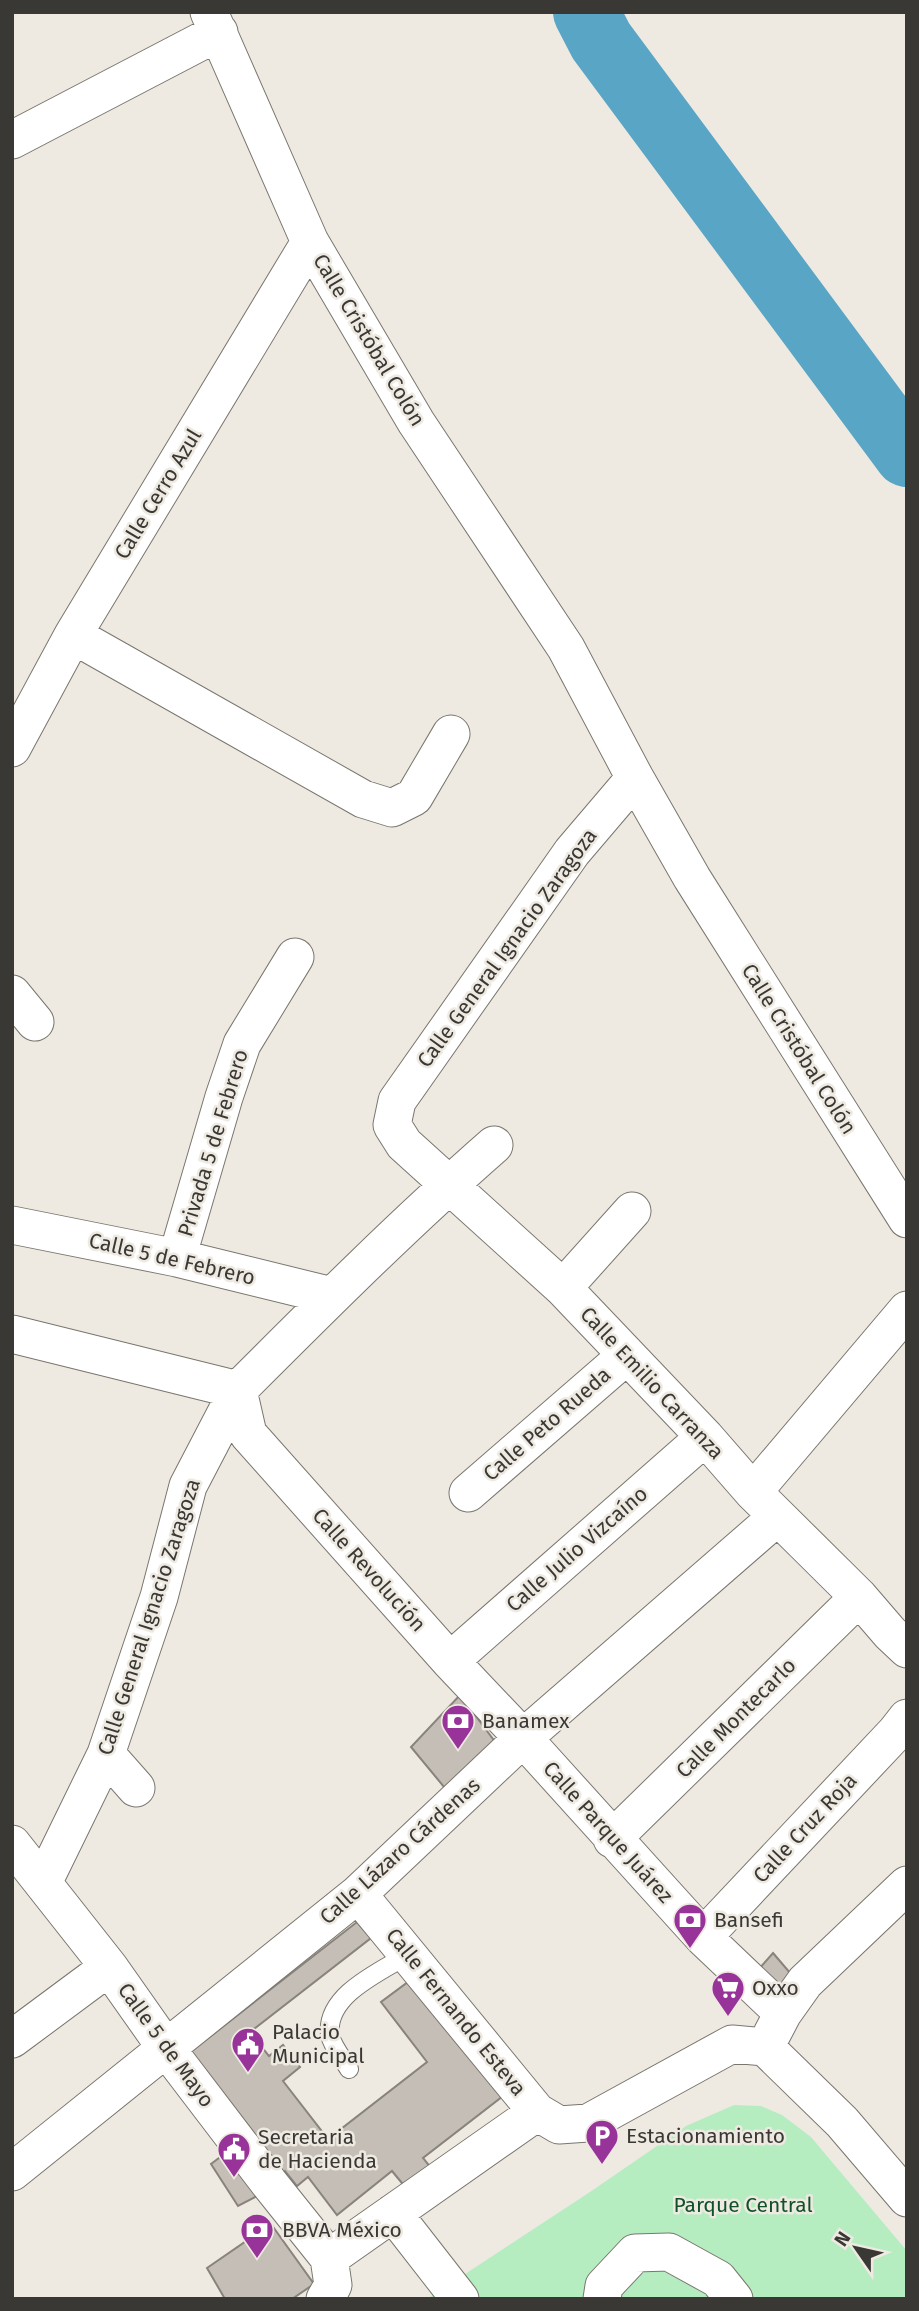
<svg xmlns="http://www.w3.org/2000/svg" width="919" height="2311" font-family="'Fira Sans',sans-serif">
  <style>
    .green { fill: #b5edc1 }
    .lines { fill: none; stroke-linecap: round; stroke-linejoin: round }
    .river { stroke: #59a5c6; stroke-width: 66 }
    .building { fill: #c4beb7; stroke: #88837c; stroke-width: 2 }
    .lane-casing { stroke: #7a766e; stroke-width: 20 }
    .street-casing { stroke: #7a766e; stroke-width: 39 }
    .lane { stroke: #fff; stroke-width: 18 }
    .street { stroke: #fff; stroke-width: 37 }
    .labels { text-anchor: middle; dominant-baseline: central; stroke-width: 5; stroke-linejoin: round; paint-order: stroke }
    .street-label { font-size: 21px; fill: #3a3835; stroke: #eeeae1 }
    .poi-label { font-size: 21px; fill: #3a3835; stroke: #eeeae1; text-anchor: start }
    .park-label { font-size: 21px; fill: #0f5228; stroke: #eeeae1 }
  </style>
  <rect width="100%" height="100%" fill="#eeeae1"/>
  <path class="green" d="M734,2105L761,2106L782,2115L811,2137L907,2251V2299H427L590,2192L686,2126Z"/>
  <g class="lines">
    <path class="river" d="M586,12L601,41L907,454"/>
  </g>
  <path class="building" d="M460,1695L505,1755L454,1799L411,1747Z
    M357,1922L371,1938L250,2032L269,2056L283,2045L300,2067L283,2081L328,2139L427,2062L381,2002L412,1979L503,2096L423,2158L436,2174L411,2194L392,2171L337,2215L308,2177L297,2186L285,2171L282,2173L189,2053Z
    M773,1953L797,1981L784,1996L758,1970Z
    M227,2152L259,2195L238,2206L211,2164Z
    M271,2224L314,2284L292,2299H225L207,2268Z"/>
  <g class="lines">
    <defs>
      <path id="lane" d="M349,2069C343,2059 332,2046 330,2035C325,1995 380,1972 409,1954"/>
      <path id="street" d="M209,12L310,242L416,422L566,648L635,778L692,878L907,1219
        M12,140L219,32
        M73,635L363,799L392,808L414,797L451,734
        M12,748L73,635L310,242
        M635,778L572,852L397,1101L392,1125L404,1144L563,1288L705,1437L753,1492L859,1597L890,1633L907,1649
        M12,994L35,1022
        M12,1225L177,1258L332,1296
        M177,1258L224,1097L242,1044L295,957
        M563,1288L632,1211
        M12,1334L238,1390C322,1306 405,1223 494,1145
        M238,1390L248,1434L450,1661L523,1738L703,1937L783,2013
        M753,1492L907,1310
        M468,1493L626,1356
        M450,1661L705,1437
        M106,1754L136,1788
        M612,1839L859,1597
        M12,1844L109,1967L166,2048L269,2183L329,2258L333,2285L325,2299
        M43,1883L106,1754L159,1597L188,1486L238,1390
        M358,1894L537,2112L559,2125L588,2123L732,2044L765,2047
        M703,1937L896,1732L907,1718
        M772,2034L783,2013L805,1982L907,1885
        M12,2039L109,1967
        M765,2047L842,2122L907,2198
        M12,2172L358,1894L523,1738L777,1517
        M393,2213L460,2299
        M329,2258L537,2112
        M602,2299L604,2286L635,2253L669,2252L718,2279L734,2299"/>
    </defs>
    <use href="#lane" class="lane-casing"/>
    <use href="#street" class="street-casing"/>
    <use href="#lane" class="lane"/>
    <use href="#street" class="street"/>
  </g>
  <defs>
    <symbol id="bank-pin" viewBox="-11 -11 22 30"><path d="M0 17L-7.5 6A9.5 9.5 0 1 1 7.5 6Z" fill="#983399" stroke="#eeeae1"/><path d="M-6-4H6V4H-6ZM0-2.3a2.3 2.3 0 1 0 0 4.6a2.3 2.3 0 1 0 0-4.6Z" fill="#fff"/></symbol>
    <symbol id="supermarket-pin" viewBox="-11 -11 22 30"><path d="M0 17L-7.5 6A9.5 9.5 0 1 1 7.5 6Z" fill="#983399" stroke="#eeeae1"/><path d="M-6-5.5h2.5l.6 2H6L4.5 2H-2.5L-4.4-4H-6ZM-1.5 3.2a1.3 1.3 0 1 0 .1 0ZM3 3.2a1.3 1.3 0 1 0 .1 0Z" fill="#fff"/></symbol>
    <symbol id="civic-pin" viewBox="-11 -11 22 30"><path d="M0 17L-7.5 6A9.5 9.5 0 1 1 7.5 6Z" fill="#983399" stroke="#eeeae1"/><path d="M-.6-6.5H3V-4.5H.6V-3L4-1V1h2V6H-6V1h2V-1L-.6-3ZM-1.2 2.5V6h2.4V2.5Z" fill="#fff"/></symbol>
    <symbol id="parking-pin" viewBox="-11 -11 22 30"><path d="M0 17L-7.5 6A9.5 9.5 0 1 1 7.5 6Z" fill="#983399" stroke="#eeeae1"/><path d="M-3.5-5.5H1a3.5 3.5 0 0 1 0 7H-1V5.5H-3.5ZM-1-3.4V-.6H.8a1.4 1.4 0 0 0 0-2.8Z" fill="#fff"/></symbol>
  </defs>
  <g fill-rule="evenodd">
    <use href="#bank-pin" x="439" y="1702" width="38" height="52"/>
    <use href="#bank-pin" x="671" y="1901" width="38" height="52"/>
    <use href="#supermarket-pin" x="709" y="1969" width="38" height="52"/>
    <use href="#civic-pin" x="229" y="2025" width="38" height="52"/>
    <use href="#parking-pin" x="583" y="2117" width="38" height="52"/>
    <use href="#civic-pin" x="215" y="2130" width="38" height="52"/>
    <use href="#bank-pin" x="238" y="2211" width="38" height="52"/>
  </g>
  <g class="labels">
    <g class="street-label">
      <text transform="translate(369 340) rotate(59)">Calle Cristóbal Colón</text>
      <text transform="translate(158 494) rotate(-59)">Calle Cerro Azul</text>
      <text transform="translate(507 948) rotate(-54)">Calle General Ignacio Zaragoza</text>
      <text transform="translate(799 1049) rotate(58)">Calle Cristóbal Colón</text>
      <text transform="translate(213 1143) rotate(-73)">Privada 5 de Febrero</text>
      <text transform="translate(172 1259) rotate(13)">Calle 5 de Febrero</text>
      <text transform="translate(652 1383) rotate(47)">Calle Emilio Carranza</text>
      <text transform="translate(547 1424) rotate(-41)">Calle Peto Rueda</text>
      <text transform="translate(577 1549) rotate(-41)">Calle Julio Vizcaíno</text>
      <text transform="translate(369 1570) rotate(48)">Calle Revolución</text>
      <text transform="translate(149 1617) rotate(-72)">Calle General Ignacio Zaragoza</text>
      <text transform="translate(736 1718) rotate(-45)">Calle Montecarlo</text>
      <text transform="translate(805 1828) rotate(-47)">Calle Cruz Roja</text>
      <text transform="translate(608 1832) rotate(48)">Calle Parque Juárez</text>
      <text transform="translate(400 1851) rotate(-42)">Calle Lázaro Cárdenas</text>
      <text transform="translate(456 2012) rotate(51)">Calle Fernando Esteva</text>
      <text transform="translate(166 2045) rotate(54)">Calle 5 de Mayo</text>
    </g>
    <g class="poi-label">
      <text x="482" y="1721">Banamex</text>
      <text x="714" y="1920">Bansefi</text>
      <text x="752" y="1988">Oxxo</text>
      <text x="272" y="2032">Palacio<tspan x="272" dy="24">Municipal</tspan></text>
      <text x="626" y="2136">Estacionamiento</text>
      <text x="258" y="2137">Secretaria<tspan x="258" dy="24">de Hacienda</tspan></text>
      <text x="282" y="2230">BBVA México</text>
    </g>
    <g class="park-label">
      <text x="743" y="2205">Parque Central</text>
    </g>
  </g>
  <rect width="919" height="2311" fill="none" stroke="#3a3835" stroke-width="28"/>
  <g transform="translate(856 2248) rotate(304)" stroke="#eeeae1" stroke-width="5" paint-order="stroke">
  <path d="M0-5L12 26L0 18L-12 26Z" fill="#3a3835"/>
  <text y="-10" font-size="19" font-weight="bold" text-anchor="middle" fill="#3a3835">N</text>
  </g>
</svg>
